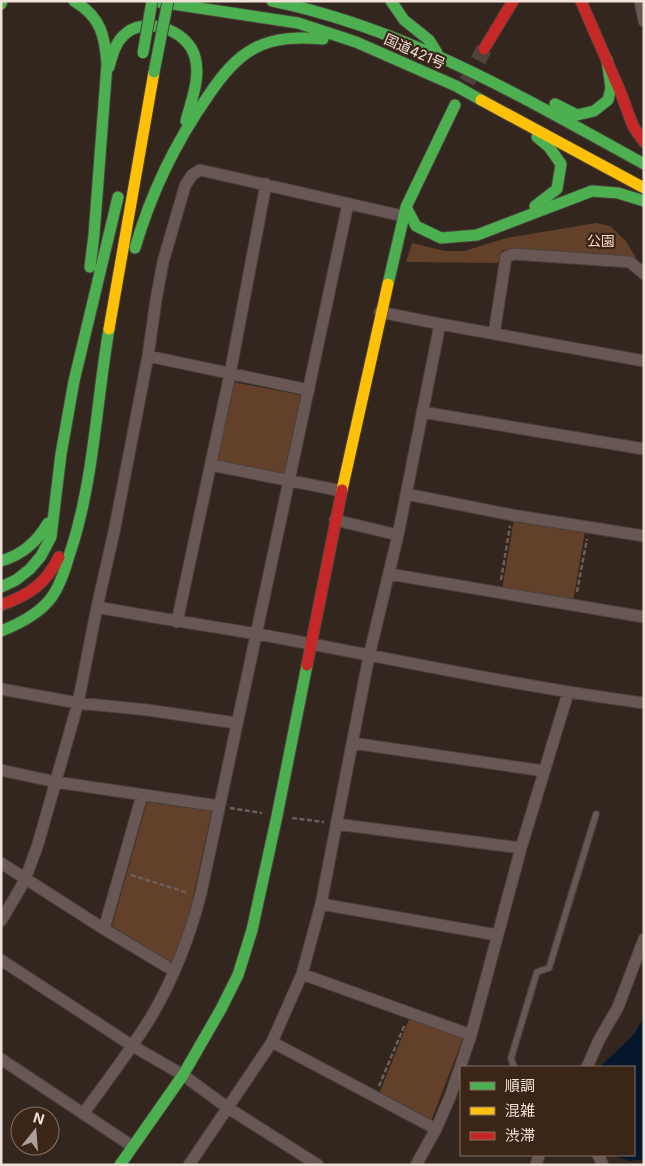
<svg xmlns="http://www.w3.org/2000/svg" width="645" height="1166" font-family="Inter,'Noto Sans JP',sans-serif">
  <style>
    .green { fill: #624029 }
    .water { fill: #04172c }
    .lines { fill: none; stroke-linecap: round; stroke-linejoin: round }
    .secondary-tunnel { stroke: #4e423b; stroke-width: 16; stroke-dasharray: 16 8; stroke-linecap: butt }
    .lane-casing { stroke: #4b413b; stroke-width: 8 }
    .street-casing { stroke: #4b413b; stroke-width: 13 }
    .fast-casing { stroke: #4b413b; stroke-width: 13 }
    .slow-casing { stroke: #4b413b; stroke-width: 13 }
    .jam-casing { stroke: #4b413b; stroke-width: 13 }
    .path { stroke: #6b5e5b; stroke-width: 2.5; stroke-dasharray: 5 2.5; stroke-linecap: butt }
    .lane { stroke: #685755; stroke-width: 5.5 }
    .street { stroke: #685755; stroke-width: 11 }
    .fast { stroke: #4caf50; stroke-width: 11 }
    .slow { stroke: #ffc107; stroke-width: 11 }
    .jam { stroke: #c62828; stroke-width: 11 }
    .fast-bridge-casing { stroke: #4b413b; stroke-width: 13; stroke-linecap: butt }
    .fast-bridge { stroke: #4caf50; stroke-width: 11 }
    .labels { text-anchor: middle; dominant-baseline: central; stroke-width: 4.5; stroke-linejoin: round; paint-order: stroke }
    .street-label { font-size: 14px; fill: #f0e2d9; stroke: #3a2517 }
    .park-label { font-size: 14px; fill: #fcd7c0; stroke: #3a2517 }
  </style>
  <rect width="100%" height="100%" fill="#32261f"/>
  <path class="green" d="M596,223L610,226L626,241L636,258L502,250L498,263L406,262L412,243L445,251H464L506,238Z
    M233,382L301,395L285,476L216,463Z
    M514,519L585,531L573,602L502,590Z
    M147,802L212,811L187,924L171,963L112,926Z
    M410,1017L464,1036L431,1121L379,1094Z"/>
  <path class="water" d="M644,1017V1159L630,1161L613,1155H634V1067H600L634,1034Z"/>
  <g class="lines">
    <path class="secondary-tunnel" d="M467,82L484,49"/>
    <defs>
      <path id="lane" d="M514,1067L511,1058L537,972L549,968L596,814"/>
      <path id="street" d="M640,1L644,21
        M380,312L440,324
        M494,334L506,257L514,254L630,262L644,274
        M148,356L309,390
        M422,412L644,449
        M211,465L342,491
        M406,494L512,515L644,536
        M335,520L398,535
        M389,574L644,617
        M97,607C150,617 204,625 257,634C386,657 514,686 644,703
        M177,622L230,374L266,184
        M1,689L78,703L148,710L236,723
        M352,743L544,771
        M1,770L56,782L219,806
        M336,824L521,848
        M1,863L104,929L174,971
        M321,904L497,935
        M1,921L25,880L38,844L78,703L97,607L114,532L148,356L156,300L163,262L185,186L192,175L200,170L403,216
        M104,929L142,795
        M1,960L131,1045L183,1075L228,1108L318,1165
        M302,974L471,1035
        M272,1042L436,1129
        M1,1059L132,1146
        M587,1067L599,1040L618,1007L644,939
        M83,1114C106,1082 131,1050 151,1017C174,978 190,936 201,893L348,204
        M598,1155L603,1165
        M189,1165L272,1042L302,974L321,904L369,656L398,535L440,324L644,361
        M416,1165L436,1129L450,1097L471,1035L521,848L568,693
        M536,1165L539,1155"/>
      <path id="fast" d="M74,1C100,16 105,35 107,64L94,235L90,267
        M153,1L298,23L356,42L456,86L481,100
        M272,1C406,28 526,99 644,164
        M391,1L404,20L429,40L437,53
        M1,4L2,1
        M109,67C112,56 115,44 123,36C144,14 188,30 195,57C201,78 191,101 186,121
        M555,104L577,115L594,111L608,100L611,88L607,60
        M535,206L557,189L561,164L549,147L537,137
        M406,207L416,226L441,238L477,235L592,191L618,193L644,201
        M135,248C151,193 175,143 208,96C220,78 235,58 255,48C276,37 300,37 323,39
        M388,284L406,207L455,105
        M1,561C22,555 37,542 48,523
        M1,587L16,580L30,569L41,556L51,537L61,454L74,381L118,197
        M1,631C19,624 39,614 51,598C60,586 65,570 69,556C94,483 96,404 109,329
        M120,1165L183,1075L221,1009L238,975L252,930L277,816L307,665"/>
      <path id="slow" d="M481,100L644,188
        M109,329L154,72
        M342,490L388,284"/>
      <path id="jam" d="M581,1L620,91L633,126L644,142
        M484,49L513,1
        M1,605C29,595 46,584 59,557
        M307,665L342,490"/>
    </defs>
    <use href="#lane" class="lane-casing"/>
    <use href="#street" class="street-casing"/>
    <use href="#fast" class="fast-casing"/>
    <use href="#slow" class="slow-casing"/>
    <use href="#jam" class="jam-casing"/>
    <path class="path" d="M501,580L510,526
      M577,592L587,539
      M230,808L262,813
      M292,818L324,822
      M131,875L188,893
      M379,1086L405,1024"/>
    <use href="#lane" class="lane"/>
    <use href="#street" class="street"/>
    <use href="#fast" class="fast"/>
    <use href="#slow" class="slow"/>
    <use href="#jam" class="jam"/>
    <defs>
      <path id="fast-bridge" d="M143,53L152,1
        M154,72L168,1"/>
    </defs>
    <use href="#fast-bridge" class="fast-bridge-casing"/>
    <use href="#fast-bridge" class="fast-bridge"/>
  </g>
  <g class="labels">
    <g class="street-label">
      <text transform="translate(415 51) rotate(24)">国道421号</text>
    </g>
    <g class="park-label">
      <text x="601" y="240">公園</text>
    </g>
  </g>
  <rect width="645" height="1166" fill="none" stroke="#f0e2d9" stroke-width="5"/>
  <rect x="460" y="1066" width="175" height="90" fill="#3a2517" stroke="#837165"/>
  <rect x="470" y="1082" width="25" height="8" fill="#4caf50" stroke="#837165"/>
  <text x="505" y="1091" font-size="15" fill="#f0e2d9">順調</text>
  <rect x="470" y="1107" width="25" height="8" fill="#ffc107" stroke="#837165"/>
  <text x="505" y="1116" font-size="15" fill="#f0e2d9">混雑</text>
  <rect x="470" y="1132" width="25" height="8" fill="#c62828" stroke="#837165"/>
  <text x="505" y="1141" font-size="15" fill="#f0e2d9">渋滞</text>
  <g transform="translate(35 1131) rotate(17)"><circle r="24" fill="#3a2517" stroke="#837165"/>
  <path d="M0-4L9 19L0 12L-9 19Z" fill="#aea098"/>
  <text y="-8" font-size="14" font-weight="bold" text-anchor="middle" fill="#f0e2d9">N</text>
  </g>
</svg>
